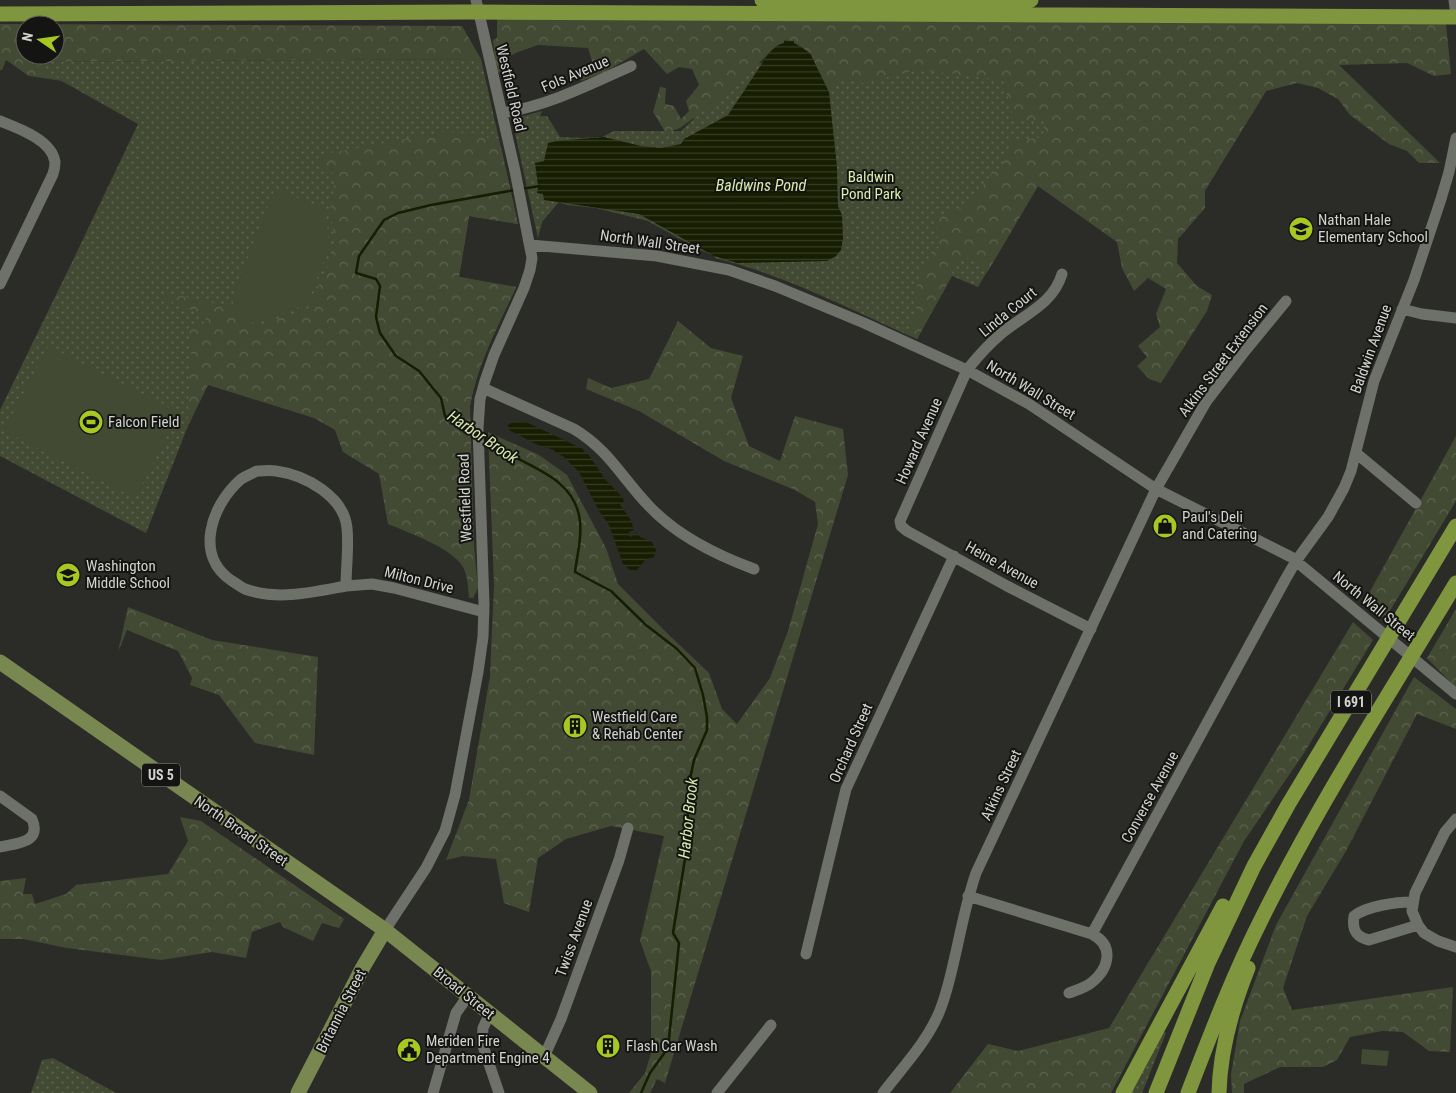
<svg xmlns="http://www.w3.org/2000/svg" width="1456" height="1093" font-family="'Roboto Condensed',sans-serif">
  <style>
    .green { fill: url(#green-dots) }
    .forest { fill: url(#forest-crowns); fill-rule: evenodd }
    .pitch { fill: #434a33 }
    .water { fill: url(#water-rules) }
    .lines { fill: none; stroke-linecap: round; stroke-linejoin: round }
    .stream { stroke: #161d00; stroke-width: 2.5 }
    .minor { stroke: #6e706a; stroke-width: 11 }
    .major { stroke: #798750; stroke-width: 15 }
    .highway { stroke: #80963e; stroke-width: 15 }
    .labels { text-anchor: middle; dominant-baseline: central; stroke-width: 4; stroke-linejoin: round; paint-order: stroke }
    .shield { fill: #141412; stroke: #999a96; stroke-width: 1 }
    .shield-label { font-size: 14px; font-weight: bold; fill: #d2d3cf }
    .street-label { font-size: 15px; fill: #d2d3cf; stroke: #141412 }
    .park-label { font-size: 15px; fill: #dbedaf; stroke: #141412 }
    .poi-label { font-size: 15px; fill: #d2d3cf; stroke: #141412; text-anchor: start }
    .water-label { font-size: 16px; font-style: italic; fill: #d8ebad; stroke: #141412 }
  </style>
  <defs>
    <pattern id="green-dots" width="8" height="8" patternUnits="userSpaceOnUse" patternTransform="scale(1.25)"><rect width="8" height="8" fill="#434a33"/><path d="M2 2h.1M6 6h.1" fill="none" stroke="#5d6350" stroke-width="1.8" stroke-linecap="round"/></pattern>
    <pattern id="forest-crowns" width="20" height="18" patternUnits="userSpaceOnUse" patternTransform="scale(1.25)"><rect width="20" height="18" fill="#434a33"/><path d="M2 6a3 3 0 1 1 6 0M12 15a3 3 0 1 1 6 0" fill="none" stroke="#5d6350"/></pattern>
    <pattern id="water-rules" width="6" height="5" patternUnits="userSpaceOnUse" patternTransform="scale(1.25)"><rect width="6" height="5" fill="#161d00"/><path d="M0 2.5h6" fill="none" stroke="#373d24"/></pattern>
  </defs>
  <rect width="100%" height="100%" fill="#2b2c28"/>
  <path class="green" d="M481,59L518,224L469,216L459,277L516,287C499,325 477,364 470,406L385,462L224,334L146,533L0,456V410L74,258L138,124L28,62Z
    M716,63L1282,65L1157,269L1038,186L978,287L952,276L917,339C851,310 785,275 715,258V256L700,250L648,221L596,208L567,205L559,202L542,222L538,238L512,119L542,111L540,116H547L560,137L583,138L602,137L614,131H681L693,120L714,83Z
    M1162,1031L1166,1033L1142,1093H1128Z
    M53,1058L116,1093H31L42,1060Z"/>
  <path class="forest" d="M497,19L1446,24L1451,74L1434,76L1407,63L1339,65L1440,163H1419L1407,151L1389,144L1350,115L1338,99L1318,88L1297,83L1266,91L1205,190V208L1178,239L1177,263L1197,286L1212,295L1207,311L1161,383L1149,379L1137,366L1147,357L1138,346L1160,327L1156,314L1166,289L1148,278L1134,291L1122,268L1117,242L1038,186L988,271L968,258L954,264L952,275L917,339L907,333L918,307L916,289L923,266L938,248L936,217L968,206L992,173L1002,167L1011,141L1043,137L1044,121L1014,120L1003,80L918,70L863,83L854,81H840L829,92C818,69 805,27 772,50L723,99L702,112L680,128L666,133L653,112L660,87L666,88L665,104L674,106L681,119L689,111L686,101L699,85L692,69L679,67L667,74L644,49L603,73L581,81L576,69L593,64L588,48L538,45L518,52L504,59L505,73L496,72L493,40L497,38Z
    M0,24L462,26L481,59L29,62L63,81L29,76L6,60L2,70H0ZM25,25H55V55H25Z
    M442,132L480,133L501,147L518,224L469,216L459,277L516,287C499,325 477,364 470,406L474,546L478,588L473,598H469C468,588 468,576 463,567C451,547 409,533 388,524L379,474L343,452L335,430L314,418L208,385L187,428L191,354L189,325H205L206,316L162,298L167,293L228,306L237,313L251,328L308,309L336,248L330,210L336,176L316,159L325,154Z
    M678,321L711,348L743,356L731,398L749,446L780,461L795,416L843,429L848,475L665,1083L657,1079L650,1093H629L645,1073L655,1040L651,1038V971L640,941L664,836L611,826L566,839L538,858L529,912L504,903L496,859L463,856L446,860L469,800L490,676L494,585L488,432L539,455L567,475L606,548L618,584L670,636L709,673L722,709L737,724L770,678L788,631L818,524L815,502L795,490L724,461L639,411L586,389L588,378L611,388L649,379Z
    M1456,436V501L1385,619L1363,604Z
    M128,607L212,640L318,657L314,755L255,743L219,695L190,685L192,678L178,651L127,630L118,652Z
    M1456,609V688L1427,658Z
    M1353,622L1373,640L1304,753L1244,841L1111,1093H950L988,1044L1018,1051L1109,1028Z
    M1414,677L1456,709V729L1417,714L1346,851L1307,916L1283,988L1292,1010L1453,987L1450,1052L1429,1051L1403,1032L1382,1031L1350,1037L1337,1060L1323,1067H1280L1244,1084V1093H1232L1231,1074L1240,1021L1276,925Z
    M180,817L201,821L344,919L339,928L322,923L313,941L283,927L280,922L252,932L246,958L212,952L161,960L67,948L23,939H0V881L26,878L23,894H32L35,904L66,894L76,885L168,874L188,841Z"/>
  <path class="pitch" d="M275,188L326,210L329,247L307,304L272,318L252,323L236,317L232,298Z
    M48,346L179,413L135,498L4,431Z
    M1362,1049L1389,1051L1387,1066L1361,1064Z"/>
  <path class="water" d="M784,40L794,41V43L810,53L829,92L837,167L838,206L842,215L843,239L841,250L836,256L827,261L737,263L714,256L639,214L544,200L543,194L537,193L538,186L535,163L544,161L548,143L556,141L604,137L641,146L661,148L681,144L684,139L728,115L767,56C771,51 777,44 784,43Z
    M514,421L526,422L583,449L585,453L588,454L605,479L623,498L624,502L620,505C627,515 631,518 634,530L629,532L628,535L631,537L636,532L640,537L652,542L656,550L654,557L645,560L637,570H630L623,564L609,525L599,511L579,472L564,457L555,452L554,450L538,445L509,430L508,425Z"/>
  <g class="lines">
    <path class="stream" d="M521,189L540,186
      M474,432L470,428L463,427L445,416L441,398L419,371L396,356L380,333L376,317L380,286L376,279L356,273L359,256L384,220L398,213L431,205L515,190
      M482,438C514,464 576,472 580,522C582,539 577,555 575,572L611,591L646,625L677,649L695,668L703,695L707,717V730L694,760L690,779L685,859L673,933L679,943L668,1048L650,1073L641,1093"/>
    <path class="minor" d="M1454,0L1456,16
      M502,113C547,106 589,85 631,66
      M0,121C18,128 52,140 55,162C55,166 54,171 53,174L0,284
      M530,245L657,256L729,270L775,286L864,323L967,370L1029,404L1156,489L1291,557L1456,694
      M1062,274C1053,304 1025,314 1002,333C989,344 978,356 967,370L900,521L901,526L907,531L1007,586L1091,629
      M1402,309L1422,314L1456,318
      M483,388L574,429C609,450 622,478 649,506C677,536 716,555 754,569
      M1356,453L1416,503
      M257,471C263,471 270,470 276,471C305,475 344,496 347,528C349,547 346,567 346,586C314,592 277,601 245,589C240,587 236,583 232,581C194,556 211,506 240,480C245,476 251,474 257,471Z
      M346,586L372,584L394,588L484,612
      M0,796L32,819C42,843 17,843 0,847
      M1456,819L1445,832L1415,893L1412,911L1418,925L1424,933L1438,941L1456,947
      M968,896L1092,934C1115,946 1109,969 1091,983C1085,988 1076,990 1069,993
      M1412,902C1396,902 1367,906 1354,916C1352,929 1355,937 1369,940L1418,925
      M385,930L426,868L445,831L455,795L478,672L483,637L484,604L478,428L480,399L485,381L494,355L524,288L530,270L532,258L515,171L476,0
      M1092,934L1285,580L1296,561L1328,517L1344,488L1351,471L1374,381L1414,280L1441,199L1449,172L1456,138
      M806,954L846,789L954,556
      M490,1013L483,1028L482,1043L499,1093
      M544,1057L561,1019L619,860L628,828
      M433,1093L456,1013L468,996
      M717,1093L771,1025
      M883,1093C902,1068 925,1044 938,1015C947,995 951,973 956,952C962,925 967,899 976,873L1156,489L1206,402L1245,351L1286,301"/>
    <path class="major" d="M0,662L385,930L590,1093
      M298,1093L363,967L385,930"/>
    <path class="highway" d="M762,0H1031
      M0,14L471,12L1456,17
      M1123,1093L1223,906
      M1156,1093L1208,963L1254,866L1288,805L1456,526
      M1188,1093C1211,1033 1234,973 1263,916C1320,801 1390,693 1456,583
      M1219,1093C1220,1049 1232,1008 1248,968"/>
  </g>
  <defs>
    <symbol id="school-disc" viewBox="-11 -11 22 22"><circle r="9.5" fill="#a6c821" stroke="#141412"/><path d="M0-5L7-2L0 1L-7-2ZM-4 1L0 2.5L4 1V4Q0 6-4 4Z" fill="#111"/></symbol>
    <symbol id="stadium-disc" viewBox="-11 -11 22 22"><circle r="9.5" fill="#a6c821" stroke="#141412"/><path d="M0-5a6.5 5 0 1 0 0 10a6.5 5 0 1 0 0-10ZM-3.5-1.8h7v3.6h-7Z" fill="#111"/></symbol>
    <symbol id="shop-disc" viewBox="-11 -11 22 22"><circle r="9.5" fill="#a6c821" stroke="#141412"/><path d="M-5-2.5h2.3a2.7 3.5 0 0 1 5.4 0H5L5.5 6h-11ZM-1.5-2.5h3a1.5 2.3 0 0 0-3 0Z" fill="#111"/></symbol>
    <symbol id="building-disc" viewBox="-11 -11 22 22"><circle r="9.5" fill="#a6c821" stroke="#141412"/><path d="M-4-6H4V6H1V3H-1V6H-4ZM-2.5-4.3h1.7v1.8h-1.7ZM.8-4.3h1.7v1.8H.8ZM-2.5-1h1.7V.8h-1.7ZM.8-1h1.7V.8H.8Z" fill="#111"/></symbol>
    <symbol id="civic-disc" viewBox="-11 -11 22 22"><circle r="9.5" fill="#a6c821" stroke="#141412"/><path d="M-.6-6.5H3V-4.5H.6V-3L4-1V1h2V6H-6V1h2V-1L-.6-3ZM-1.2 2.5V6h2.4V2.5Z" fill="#111"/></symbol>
  </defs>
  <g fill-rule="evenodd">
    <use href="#school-disc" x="1287" y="215" width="28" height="28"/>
    <use href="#stadium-disc" x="77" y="408" width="28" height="28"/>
    <use href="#shop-disc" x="1151" y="512" width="28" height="28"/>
    <use href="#school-disc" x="54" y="561" width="28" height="28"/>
    <use href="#building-disc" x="561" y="712" width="28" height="28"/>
    <use href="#building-disc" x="594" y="1032" width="28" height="28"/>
    <use href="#civic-disc" x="395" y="1036" width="28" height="28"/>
  </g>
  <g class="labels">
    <g class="shield">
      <rect x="1331" y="690.5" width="40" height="23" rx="4"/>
      <rect x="142" y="763.5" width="38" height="23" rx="4"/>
    </g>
    <g class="shield-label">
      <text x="1351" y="702">I 691</text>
      <text x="161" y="775">US 5</text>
    </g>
    <g class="street-label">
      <text transform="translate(575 74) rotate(-23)">Fols Avenue</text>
      <text transform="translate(511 88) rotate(77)">Westfield Road</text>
      <text transform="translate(650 242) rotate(8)">North Wall Street</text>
      <text transform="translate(1008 312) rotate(-39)">Linda Court</text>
      <text transform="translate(1371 349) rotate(-70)">Baldwin Avenue</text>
      <text transform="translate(1223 360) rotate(-53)">Atkins Street Extension</text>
      <text transform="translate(1031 390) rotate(31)">North Wall Street</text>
      <text transform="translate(919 441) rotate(-66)">Howard Avenue</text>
      <text transform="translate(465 498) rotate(-92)">Westfield Road</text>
      <text transform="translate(1002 565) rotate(29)">Heine Avenue</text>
      <text transform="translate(419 580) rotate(14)">Milton Drive</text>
      <text transform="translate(1374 606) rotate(39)">North Wall Street</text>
      <text transform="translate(851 743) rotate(-66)">Orchard Street</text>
      <text transform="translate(1001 785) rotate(-65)">Atkins Street</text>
      <text transform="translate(1150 797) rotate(-61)">Converse Avenue</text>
      <text transform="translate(241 831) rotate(35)">North Broad Street</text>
      <text transform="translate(574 938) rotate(-70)">Twiss Avenue</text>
      <text transform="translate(464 993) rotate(39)">Broad Street</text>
      <text transform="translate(341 1011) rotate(-63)">Britannia Street</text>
    </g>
    <g class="park-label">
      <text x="871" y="177">Baldwin<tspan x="871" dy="17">Pond Park</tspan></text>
    </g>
    <g class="poi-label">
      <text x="1318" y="220">Nathan Hale<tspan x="1318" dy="17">Elementary School</tspan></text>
      <text x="108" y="422">Falcon Field</text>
      <text x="1182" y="517">Paul's Deli<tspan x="1182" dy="17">and Catering</tspan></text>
      <text x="86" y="566">Washington<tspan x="86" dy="17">Middle School</tspan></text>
      <text x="592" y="717">Westfield Care<tspan x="592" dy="17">&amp; Rehab Center</tspan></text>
      <text x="426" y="1041">Meriden Fire<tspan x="426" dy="17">Department Engine 4</tspan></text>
      <text x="626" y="1046">Flash Car Wash</text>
    </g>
    <g class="water-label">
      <text x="761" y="185">Baldwins Pond</text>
      <text transform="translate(483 437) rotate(34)">Harbor Brook</text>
      <text transform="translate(688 818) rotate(-84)">Harbor Brook</text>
    </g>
  </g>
  <g transform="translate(40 40) rotate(283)"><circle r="24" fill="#141412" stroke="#60605e"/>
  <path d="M0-4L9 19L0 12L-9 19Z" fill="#a6c821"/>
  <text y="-8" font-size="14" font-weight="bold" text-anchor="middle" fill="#d2d3cf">N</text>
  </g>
</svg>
